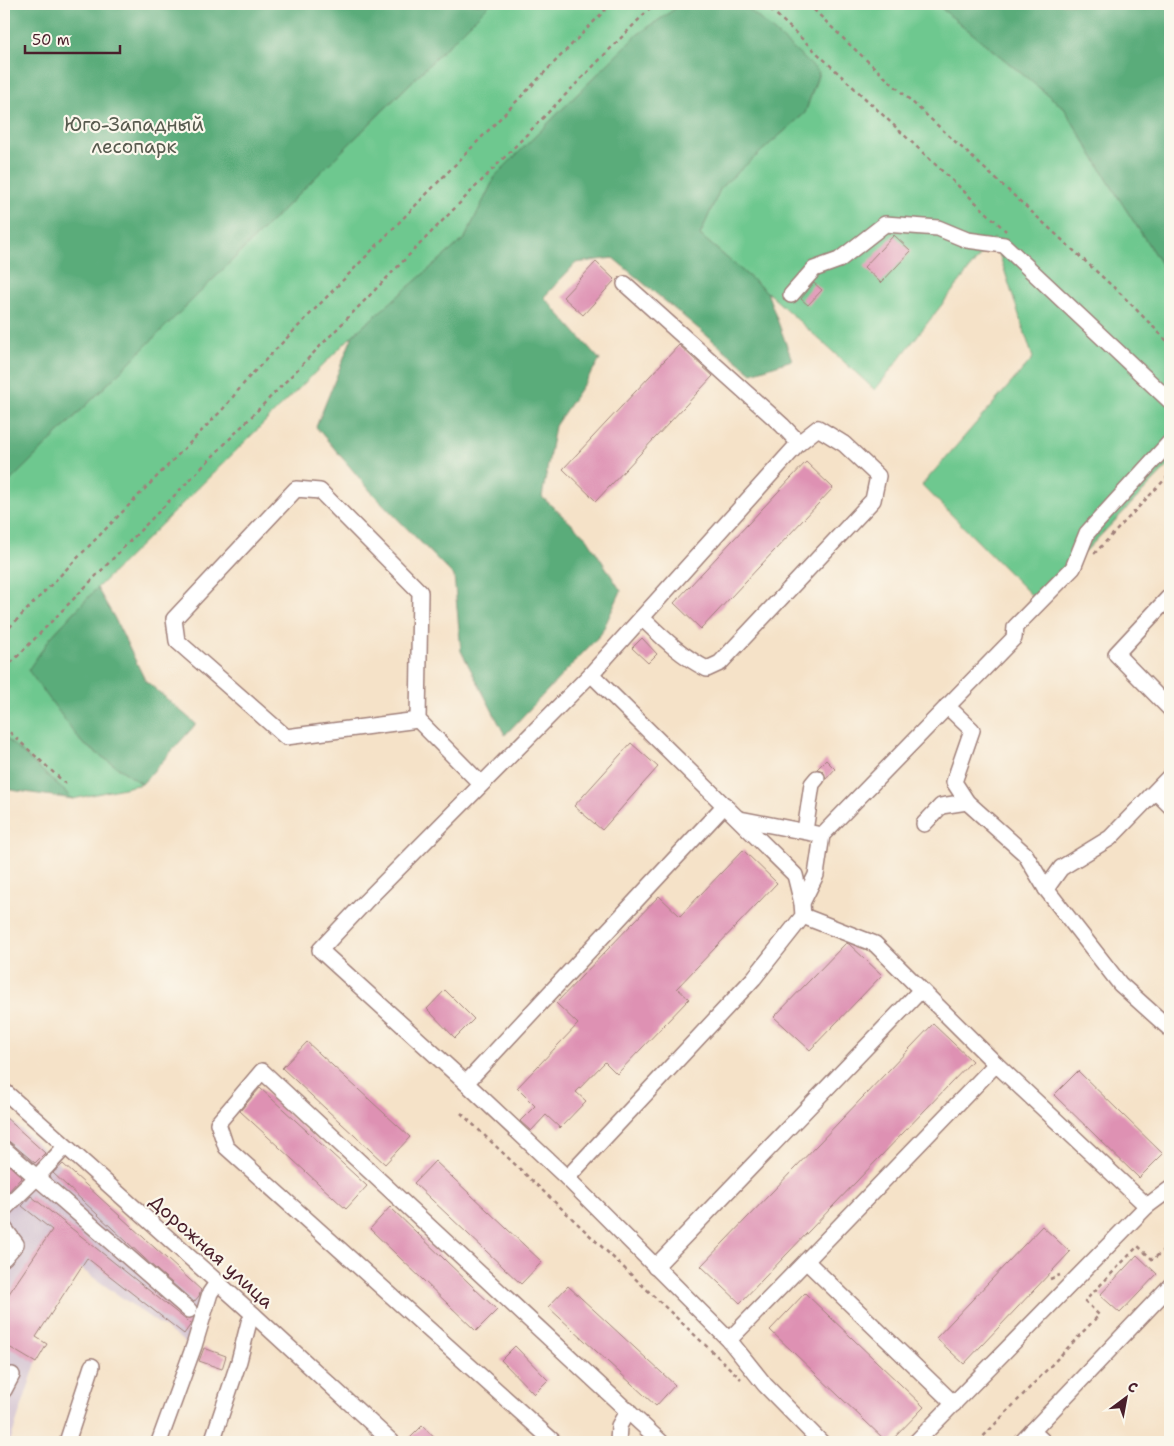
<svg xmlns="http://www.w3.org/2000/svg" width="1174" height="1446" font-family="'Shantell Sans',sans-serif">
	<style>
		.industrial { fill: #cfbdcf }
		.green { fill: #6ec88f; stroke: #5c745d }
		.forest { fill: #5aac7a; stroke: #526652 }
		.building { fill: #de91b3 }
		.lines { fill: none; stroke-linecap: round; stroke-linejoin: round }
		.minor-casing { stroke: #a0807a; stroke-width: 18 }
		.path { stroke: #a0807a; stroke-width: 2.5; stroke-dasharray: 4 4; stroke-linecap: butt }
		.minor { stroke: #fff; stroke-width: 15 }
		.labels { text-anchor: middle; stroke-width: 4.5; stroke-linejoin: round; paint-order: stroke }
		.park-label { font-size: 19px; fill: #575a4e; stroke: #fbf7ec }
		.street-label { font-size: 19px; fill: #4a1f2b; stroke: #fbf7ec }
	</style>
	<rect width="100%" height="100%" fill="#fbf7ec"/>
	<filter id="ink" filterUnits="userSpaceOnUse"><feTurbulence type="fractalNoise" baseFrequency=".02" numOctaves="2"/><feDisplacementMap in="SourceGraphic" scale="10" xChannelSelector="R" yChannelSelector="G"/><feConvolveMatrix kernelMatrix="1 2 1 2 8 2 1 2 1" color-interpolation-filters="sRGB"/></filter>
	<filter id="wash" filterUnits="userSpaceOnUse"><feTurbulence type="fractalNoise" baseFrequency=".0096" numOctaves="4" result="noise"/><feDisplacementMap in="SourceGraphic" scale="20" xChannelSelector="R" yChannelSelector="G"/><feGaussianBlur stdDeviation="1.12" result="paint"/><feColorMatrix in="noise" values="0 0 0 0 0 0 0 0 0 0 0 0 0 0 0 0 0 1.4 0 .05"/><feComposite in="paint" operator="in"/></filter>
	<g filter="url(#wash)">
		<rect width="100%" height="100%" fill="#f5e2c8"/>
		<polygon class="industrial" points="4,1114 204,1293 186,1343 80,1268 36,1336 47,1344 36,1363 10,1442 4,1442"/>
		<g class="green">
			<polygon points="490,4 682,4 637,35 496,175 465,238 353,335 97,588 51,637 29,670 82,743 142,784 73,799 4,736 4,487"/>
			<polygon points="743,4 936,4 1064,108 1118,197 1170,278 1170,464 1037,601 922,485 1033,358 994,238 875,390 767,292 700,235 721,187 805,113 819,73"/>
		</g>
		<g class="forest">
			<polygon points="4,4 490,4 4,487"/>
			<polygon points="682,4 743,4 819,72 805,113 721,187 700,235 767,292 792,360 752,373 613,258 576,263 544,297 600,360 555,426 542,497 587,538 621,591 601,634 505,735 461,651 454,576 373,494 316,427 353,335 465,238 496,175 637,35"/>
			<polygon points="936,4 1170,4 1170,278 1118,197 1064,108"/>
			<polygon points="97,588 114,617 145,680 196,724 142,784 82,743 28,670 51,637"/>
			<polygon points="4,736 73,799 4,789"/>
		</g>
		<g id="blocks">
			<g class="building">
				<polygon points="894,235 911,251 881,283 864,267"/>
				<polygon points="596,262 615,280 583,315 563,297"/>
				<polygon points="814,283 822,290 808,305 801,299"/>
				<polygon points="679,345 713,376 596,501 563,469"/>
				<polygon points="806,462 833,488 701,629 674,603"/>
				<polygon points="642,638 657,654 648,663 632,648"/>
				<polygon points="631,743 658,767 602,830 574,806"/>
				<polygon points="826,760 835,769 826,779 823,771 817,769"/>
				<polygon points="743,850 777,883 677,988 689,999 617,1074 605,1062 576,1092 586,1101 560,1128 546,1115 531,1131 520,1121 535,1106 517,1088 578,1024 556,1003 659,896 680,916"/>
				<polygon points="846,943 849,944 882,975 810,1050 774,1017"/>
				<polygon points="445,990 474,1019 455,1038 427,1009"/>
				<polygon points="933,1024 972,1061 740,1303 701,1266"/>
				<polygon points="307,1042 410,1137 385,1164 282,1068"/>
				<polygon points="1078,1071 1163,1154 1139,1178 1054,1095"/>
				<polygon points="260,1088 367,1186 346,1209 240,1111"/>
				<polygon points="4,1116 45,1153 35,1163 10,1142 4,1140"/>
				<polygon points="4,1161 22,1177 4,1196"/>
				<polygon points="435,1161 542,1262 521,1284 414,1183"/>
				<polygon points="63,1164 201,1290 199,1296 194,1302 158,1271 53,1173"/>
				<polygon points="31,1196 191,1324 184,1334 87,1258 36,1337 47,1344 36,1363 4,1344 4,1301 52,1230 22,1206"/>
				<polygon points="390,1207 497,1310 476,1331 370,1229"/>
				<polygon points="1042,1226 1070,1252 964,1364 936,1338"/>
				<polygon points="1137,1255 1157,1274 1120,1313 1100,1295"/>
				<polygon points="568,1286 675,1385 656,1406 548,1307"/>
				<polygon points="805,1293 924,1407 890,1442 887,1442 770,1330"/>
				<polygon points="515,1346 548,1380 534,1394 501,1360"/>
				<polygon points="204,1348 226,1356 222,1369 199,1361"/>
				<polygon points="422,1426 439,1442 415,1442 410,1438"/>
			</g>
		</g>
	</g>
	<g filter="url(#ink)">
		<use href="#blocks" fill-opacity="0" stroke="#a0807a" stroke-width="1"/>
		<g class="lines">
			<g class="minor-casing">
				<g id="minor">
					<polyline points="625,284 782,425 799,443 591,674 365,902 320,950 466,1083 567,1178 729,1340 765,1385 821,1442"/>
					<polyline points="791,295 814,269 839,260 885,224 938,228 967,240 1004,245 1170,401"/>
					<polyline points="1170,596 1116,654 1170,709"/>
					<path d="M642,618C662,637 681,656 707,669L720,663L873,500L878,476L844,444L818,428L799,443"/>
					<polyline points="591,674 795,875 802,903"/>
					<polyline points="947,706 972,730 954,782 967,802 1025,854 1046,889 1120,984 1170,1029"/>
					<polyline points="418,720 286,737 177,641 174,619 296,489 320,491 420,592 418,720 481,784"/>
					<polyline points="1156,792 1170,806"/>
					<polyline points="740,819 822,835"/>
					<polyline points="924,824 941,806 967,802"/>
					<polyline points="805,831 812,784 817,778"/>
					<polyline points="1046,889 1061,868 1110,838 1170,776"/>
					<polyline points="803,916 875,944 996,1064 1147,1206"/>
					<polyline points="466,1083 725,805"/>
					<polyline points="4,1091 254,1315 392,1442"/>
					<polyline points="4,1149 189,1310"/>
					<polyline points="567,1178 754,978 803,916 802,903 816,875 822,835 1014,638 1015,627 1073,568 1087,533 1170,442"/>
					<polyline points="4,1209 37,1177 65,1147"/>
					<polyline points="4,1228 16,1244 4,1258"/>
					<polyline points="806,1261 954,1404"/>
					<polyline points="655,1267 921,990"/>
					<polyline points="729,1340 806,1261 996,1064"/>
					<polyline points="4,1390 12,1375"/>
					<polyline points="1032,1431 1044,1442"/>
					<polyline points="67,1442 92,1366"/>
					<polyline points="159,1442 194,1346 210,1293 217,1283"/>
					<polyline points="212,1442 239,1361 249,1322 254,1315"/>
					<polyline points="554,1442 226,1147 218,1123 262,1071 661,1442"/>
					<polyline points="618,1442 619,1426 628,1410"/>
					<polyline points="916,1442 1147,1206 1170,1189"/>
					<polyline points="1022,1442 1170,1286"/>
				</g>
			</g>
			<g class="path">
				<polyline points="765,4 1006,231"/>
				<polyline points="808,4 848,43 1122,295 1170,344"/>
				<polyline points="1094,554 1170,474"/>
				<polyline points="4,633 223,409 250,376 611,4"/>
				<polyline points="11,663 654,4"/>
				<polyline points="4,727 67,785"/>
				<polyline points="461,1113 741,1379"/>
				<polyline points="1050,1279 1060,1275"/>
				<polyline points="978,1442 1099,1315 1085,1301 1138,1246 1153,1260 1170,1243"/>
			</g>
			<use href="#minor" class="minor"/>
		</g>
	</g>
	<g class="labels">
		<g class="park-label">
			<text x="134" y="131">Юго-Западный<tspan x="134" dy="22">лесопарк</tspan></text>
		</g>
		<g class="street-label">
			<text transform="translate(212 1251) rotate(42)" y="7">Дорожная улица</text>
		</g>
	</g>
	<rect width="1174" height="1446" fill="none" stroke="#fbf7ec" stroke-width="20"/>
	<g transform="translate(1126 1398) rotate(32)" stroke="#fbf7ec" stroke-width="4" paint-order="stroke">
	<path d="M0-4L9 19L0 12L-9 19Z" fill="#4a1f2b"/>
	<text y="-8" font-size="14" font-weight="bold" text-anchor="middle" fill="#4a1f2b">С</text>
	</g>
	<path d="M25 45v8h95v-8" fill="none" stroke="#4a1f2b" stroke-width="2.5"/>
	<text x="32" y="45" font-size="15" fill="#4a1f2b" stroke="#fbf7ec" stroke-width="4" paint-order="stroke">50 m</text>
</svg>
